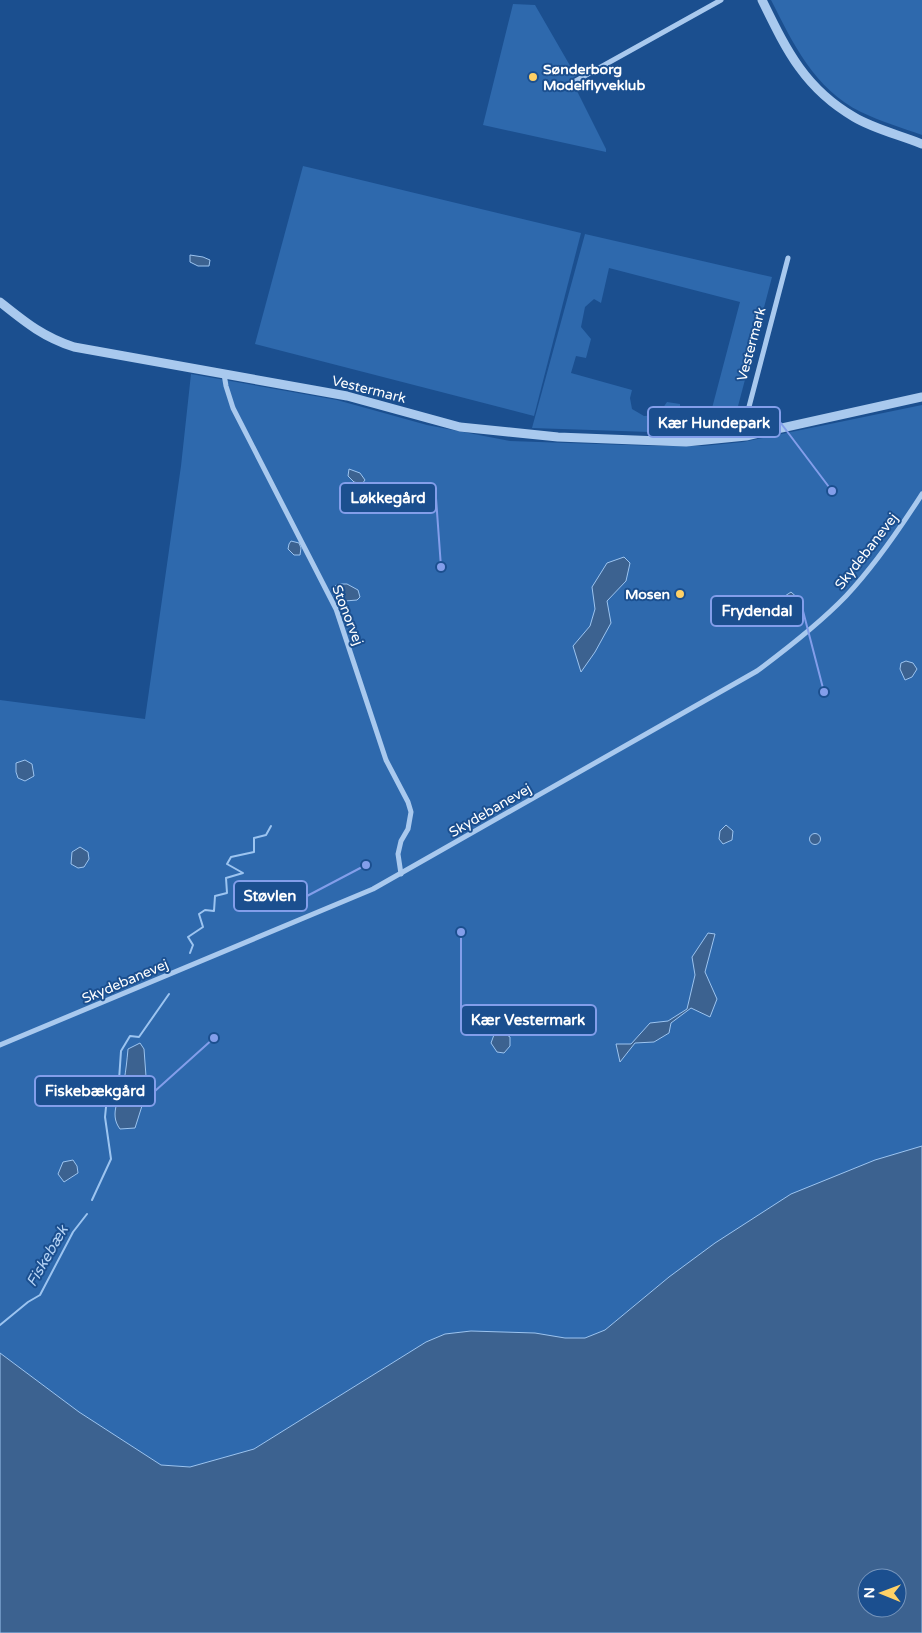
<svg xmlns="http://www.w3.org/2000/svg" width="922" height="1633" font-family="'Varela Round',sans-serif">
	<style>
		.green { fill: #2e69ad }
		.water { fill: #3c6290; stroke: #9cc4f0; fill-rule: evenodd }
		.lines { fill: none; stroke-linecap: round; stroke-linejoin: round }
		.stream { stroke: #9cc4f0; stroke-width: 2 }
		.minor { stroke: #a9c9ee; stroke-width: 5 }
		.tertiary { stroke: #a9c9ee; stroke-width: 9 }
		.poi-dot { fill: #ffd166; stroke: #1b4f8f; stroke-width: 2 }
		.labels { text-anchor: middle; stroke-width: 4; stroke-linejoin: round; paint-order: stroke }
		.poi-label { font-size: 14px; font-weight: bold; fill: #fff; stroke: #1b4f8f; text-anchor: start }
		.street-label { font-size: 14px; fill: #fff; stroke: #1b4f8f }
		.water-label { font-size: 15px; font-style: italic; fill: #b5d3f5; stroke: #1b4f8f }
		.leader { fill: none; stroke: #839eea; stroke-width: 2 }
		.callout-dot { fill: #839eea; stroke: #1b4f8f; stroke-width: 2 }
		.callout { fill: #1b4f8f; stroke: #839eea; stroke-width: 2 }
		.callout-label { font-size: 15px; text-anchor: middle; font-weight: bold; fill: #fff }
	</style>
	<rect width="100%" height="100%" fill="#1b4f8f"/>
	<g class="green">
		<path d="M771,0H922V135C902,128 880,121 861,112C814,89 793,43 771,0Z"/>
		<polygon points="513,4 535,5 576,76 571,79 606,149 606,152 483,125"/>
		<polygon points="303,166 581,233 534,416 255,344"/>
		<polygon points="585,234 772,277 737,410 738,427 694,433 690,408 711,412 740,302 609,268 601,303 594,299 585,307 581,327 591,339 586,358 576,356 571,373 632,390 630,398 632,409 644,416 658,415 667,402 680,404 680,433 532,428"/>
		<polygon points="191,374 337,400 427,425 510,441 655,446 703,446 743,442 922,405 922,1146 669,1277 605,1330 585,1338 565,1338 535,1333 471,1331 445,1334 426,1342 254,1449 190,1467 161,1465 79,1412 0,1353 0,700 145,719 181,466"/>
	</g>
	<g class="water">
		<polygon points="190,255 203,257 210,260 209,266 198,266 190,262"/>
		<polygon points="349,469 360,473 365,480 362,484 354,482 348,476"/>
		<polygon points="291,541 299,543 301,548 300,555 294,555 288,549 289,544"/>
		<polygon points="624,557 630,563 626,581 607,601 611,623 595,652 581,672 573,646 590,626 595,609 592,587 607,563"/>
		<polygon points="339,584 347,584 358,590 360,597 357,600 345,601 339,600 334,590 335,586"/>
		<polygon points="791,592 800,600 797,610 792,614 784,606 785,596"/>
		<polygon points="906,661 913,663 917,669 912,677 905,680 900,669 901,663"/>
		<polygon points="25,760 32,764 34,776 25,781 18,778 16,772 16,763"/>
		<polygon points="726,825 733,831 732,840 723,844 719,839 720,831"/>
		<circle cx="815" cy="839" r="5.5"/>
		<polygon points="80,847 88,852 89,859 84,867 78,868 71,864 72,852"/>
		<polygon points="708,933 715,934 705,972 717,999 710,1017 691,1008 671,1023 669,1033 654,1042 635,1043 620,1062 616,1044 631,1044 650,1023 668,1021 687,1009 695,975 692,957"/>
		<polygon points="495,1032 504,1033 510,1037 510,1046 504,1053 497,1052 491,1043"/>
		<path d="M140,1043L144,1049L147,1090L135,1128L120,1129C108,1113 121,1097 124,1081C126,1070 127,1060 128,1049Z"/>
		<path d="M922,1146V1633H0V1353L79,1412L161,1465L190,1467L254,1449L426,1342L445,1334L471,1331L535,1333L565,1338H585L605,1330L669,1277L715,1243L791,1194L875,1160ZM867,1578H897V1608H867Z"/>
		<polygon points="73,1160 77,1166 78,1173 64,1182 58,1174 63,1162"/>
	</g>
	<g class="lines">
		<g class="stream">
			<polyline points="190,953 193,945 188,937 203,927 199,914 205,910 214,911 215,896 227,893 226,878 243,873 227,864 231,857 254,852 254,838 266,835 271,826"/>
			<polyline points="92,1200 111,1159 105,1117 107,1097 119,1080 121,1051 130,1036 139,1037 169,994"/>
			<polyline points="0,1325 28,1302 40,1295 73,1232 87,1214"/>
		</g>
		<g class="minor">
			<polyline points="572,83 721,0"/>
			<polyline points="224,374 226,386 233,408 336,609 386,760 408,802 411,812 408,829 401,841 398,854 401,874"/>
			<polyline points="746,436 745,422 788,258"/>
			<path d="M0,1045L373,889L757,671C788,648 819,624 846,596C875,565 899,530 922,494"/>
		</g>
		<g class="tertiary">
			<path d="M762,0C786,49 804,88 854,117C874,129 900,135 922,144"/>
			<path d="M0,302C25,322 43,337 74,347L347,396L460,427L558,437L686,442L746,436L922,397"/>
		</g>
	</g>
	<g class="poi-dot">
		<circle cx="533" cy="77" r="5"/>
		<circle cx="680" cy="594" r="5"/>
	</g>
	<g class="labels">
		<g class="poi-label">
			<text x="543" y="74">Sønderborg<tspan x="543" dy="16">Modelflyveklub</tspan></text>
			<text x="670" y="599" text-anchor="end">Mosen</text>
		</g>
		<g class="street-label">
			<text transform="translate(751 344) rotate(-75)" y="5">Vestermark</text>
			<text transform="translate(369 389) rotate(14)" y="5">Vestermark</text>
			<text transform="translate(866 551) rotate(-52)" y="5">Skydebanevej</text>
			<text transform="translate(348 615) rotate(69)" y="5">Stonorvej</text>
			<text transform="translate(490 810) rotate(-30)" y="5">Skydebanevej</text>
			<text transform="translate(125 981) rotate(-23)" y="5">Skydebanevej</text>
		</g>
		<g class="water-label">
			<text transform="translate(47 1256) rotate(-60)" y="5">Fiskebæk</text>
		</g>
	</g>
	<path class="leader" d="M832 491L780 422M441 567L436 498M824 692L803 611M366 865L307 896M461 932L461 1020M214 1038L155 1091"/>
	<g class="callout-dot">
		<circle cx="832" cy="491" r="5"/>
		<circle cx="441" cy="567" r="5"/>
		<circle cx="824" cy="692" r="5"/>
		<circle cx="366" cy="865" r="5"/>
		<circle cx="461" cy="932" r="5"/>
		<circle cx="214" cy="1038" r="5"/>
	</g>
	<g class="callout">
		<rect x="648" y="407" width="132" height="30" rx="5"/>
		<rect x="340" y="483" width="96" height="30" rx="5"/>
		<rect x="711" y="596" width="92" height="30" rx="5"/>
		<rect x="234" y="881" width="73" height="30" rx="5"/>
		<rect x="461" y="1005" width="135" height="30" rx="5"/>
		<rect x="35" y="1076" width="120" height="30" rx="5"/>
	</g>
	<g class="callout-label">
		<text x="714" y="428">Kær Hundepark</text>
		<text x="388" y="503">Løkkegård</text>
		<text x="757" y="616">Frydendal</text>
		<text x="270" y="901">Støvlen</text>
		<text x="528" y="1025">Kær Vestermark</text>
		<text x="95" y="1096">Fiskebækgård</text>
	</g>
	<g transform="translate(882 1593) rotate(271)"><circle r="24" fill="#1b4f8f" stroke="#7695bc"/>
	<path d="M0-4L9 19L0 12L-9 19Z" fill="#ffd166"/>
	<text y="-8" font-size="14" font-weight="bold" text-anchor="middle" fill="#ffffff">N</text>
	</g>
</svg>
